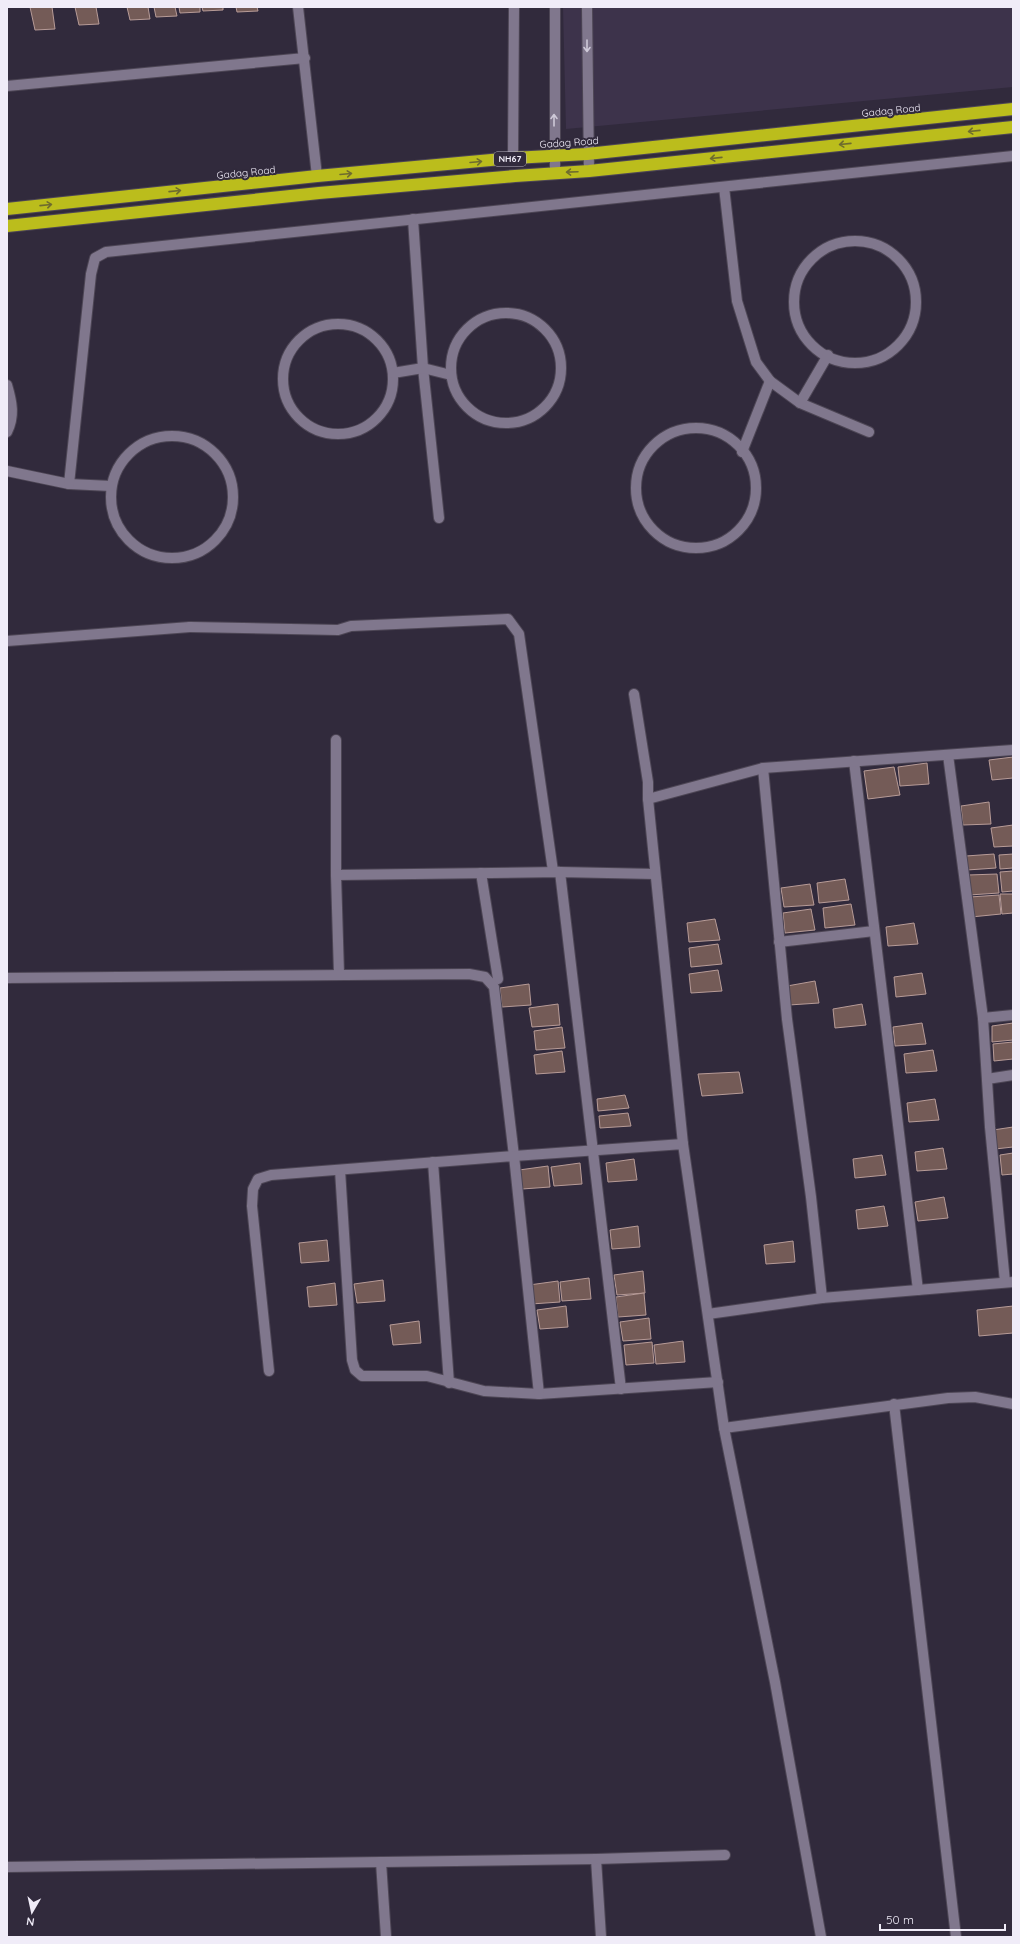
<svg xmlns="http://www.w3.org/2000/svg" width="1020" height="1944" font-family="Quicksand,sans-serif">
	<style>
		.built { fill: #3d334b }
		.building { fill: #745b57; stroke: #b79b97 }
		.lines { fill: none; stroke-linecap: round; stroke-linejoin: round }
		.lane-casing { stroke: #4d4655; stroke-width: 12 }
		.street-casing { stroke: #4d4655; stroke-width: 12 }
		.highway-casing { stroke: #4d4655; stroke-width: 14 }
		.lane { stroke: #80778d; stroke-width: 10 }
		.street { stroke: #80778d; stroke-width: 10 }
		.highway { stroke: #bbbd1c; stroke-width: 12 }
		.oneway { stroke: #cec9d8 }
		.oneway2 { stroke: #6f6c2e }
		.labels { text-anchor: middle; stroke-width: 4; stroke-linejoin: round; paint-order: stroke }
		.shield { fill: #312a3c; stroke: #b7b2c0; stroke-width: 1 }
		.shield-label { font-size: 9px; font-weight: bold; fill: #f0ecf8 }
		.street-label { font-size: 10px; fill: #f0ecf8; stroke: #312a3c }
	</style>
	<rect width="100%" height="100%" fill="#312a3c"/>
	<polygon class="built" points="563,7 1013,7 1013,87 566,129"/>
	<g class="building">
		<polygon points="30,7 52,7 55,29 35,30"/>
		<polygon points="75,7 96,7 99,24 79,25"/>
		<polygon points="127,7 148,7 150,19 130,20"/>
		<polygon points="154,7 175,7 177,16 156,17"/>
		<polygon points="179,7 200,7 200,12 180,13"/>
		<polygon points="202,7 223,7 223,10 203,11"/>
		<polygon points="236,7 257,7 258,11 237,12"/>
		<polygon points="1013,757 1013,778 992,780 989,760"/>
		<polygon points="927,763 929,784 900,786 898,767"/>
		<polygon points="894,767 900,795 868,799 864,771"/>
		<polygon points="989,802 991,824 963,825 961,806"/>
		<polygon points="1013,825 1013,846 994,847 991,828"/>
		<polygon points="994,854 996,868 967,870 966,856"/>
		<polygon points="1013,854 1013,868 1000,869 999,855"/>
		<polygon points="1013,871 1013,891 1002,892 1000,872"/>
		<polygon points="997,874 999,893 969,895 968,875"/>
		<polygon points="845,879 849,900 819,903 817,883"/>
		<polygon points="810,884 814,905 784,907 781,888"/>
		<polygon points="1000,894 1013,894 1013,913 1002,914"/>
		<polygon points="999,895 1001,914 971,917 970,897"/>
		<polygon points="851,904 855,925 825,928 823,908"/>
		<polygon points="811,909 815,930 785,933 783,913"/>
		<polygon points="715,919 720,940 689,942 687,923"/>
		<polygon points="914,923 918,944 888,946 886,927"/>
		<polygon points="718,944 722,964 691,967 689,948"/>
		<polygon points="718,970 722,991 691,993 689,974"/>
		<polygon points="922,973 926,994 896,997 894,977"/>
		<polygon points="815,981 819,1003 789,1005 787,986"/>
		<polygon points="529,984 531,1005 502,1007 500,988"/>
		<polygon points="558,1004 560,1025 532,1027 529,1008"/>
		<polygon points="862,1004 866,1025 835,1028 833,1009"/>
		<polygon points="922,1023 926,1044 895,1046 893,1027"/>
		<polygon points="1013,1023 1013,1040 992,1042 992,1026"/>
		<polygon points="562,1027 565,1048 536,1050 534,1031"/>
		<polygon points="1013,1042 1013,1059 994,1061 993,1044"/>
		<polygon points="933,1050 937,1071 906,1073 904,1054"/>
		<polygon points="562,1051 565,1072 536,1074 534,1055"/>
		<polygon points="739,1072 743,1093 702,1096 698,1074"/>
		<polygon points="625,1095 629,1108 598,1111 597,1099"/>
		<polygon points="935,1099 939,1120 909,1122 907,1103"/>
		<polygon points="628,1113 631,1126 600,1128 599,1116"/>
		<polygon points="1013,1127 1013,1147 995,1149 993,1130"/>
		<polygon points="943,1148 947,1169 917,1171 915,1152"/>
		<polygon points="1013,1153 1013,1174 1002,1175 1000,1155"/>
		<polygon points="882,1155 886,1175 855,1178 853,1159"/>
		<polygon points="634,1159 637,1180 608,1182 606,1163"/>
		<polygon points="580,1163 582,1184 554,1186 551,1167"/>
		<polygon points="548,1166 550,1187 522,1189 519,1170"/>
		<polygon points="944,1197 948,1218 918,1221 915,1202"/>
		<polygon points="884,1206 888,1226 858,1229 856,1210"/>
		<polygon points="638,1226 640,1247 612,1249 610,1230"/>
		<polygon points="327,1240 329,1261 301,1263 299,1243"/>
		<polygon points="793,1241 795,1262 766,1264 764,1245"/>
		<polygon points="643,1271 645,1293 617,1295 614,1275"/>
		<polygon points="589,1278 591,1299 562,1301 560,1282"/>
		<polygon points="383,1280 385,1301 357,1303 354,1284"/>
		<polygon points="558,1281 560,1302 531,1304 529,1285"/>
		<polygon points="335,1283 337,1305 309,1307 307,1287"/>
		<polygon points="644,1293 646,1315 618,1317 616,1297"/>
		<polygon points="566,1306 568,1327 540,1329 537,1310"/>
		<polygon points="1013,1306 1013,1333 979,1336 977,1310"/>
		<polygon points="649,1318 651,1339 623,1341 620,1322"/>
		<polygon points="419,1321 421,1343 393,1345 390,1325"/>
		<polygon points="683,1341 685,1362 656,1364 654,1345"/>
		<polygon points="652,1342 654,1363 626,1365 624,1345"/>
	</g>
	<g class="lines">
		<g class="lane-casing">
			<g id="lane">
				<polyline points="587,7 589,171"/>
				<polyline points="555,173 555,7"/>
				<polyline points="724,187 737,301 756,362 770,381 800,403 869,432"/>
				<polyline points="413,219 423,368 439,518"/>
				<circle cx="855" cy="302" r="61"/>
				<circle cx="506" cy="368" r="55"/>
				<circle cx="338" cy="379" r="55"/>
				<polyline points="393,373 423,368 451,375"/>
				<path d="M7,385C12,402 15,416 7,432"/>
				<polyline points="800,403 828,355"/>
				<circle cx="696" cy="488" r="60"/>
				<circle cx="172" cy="497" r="61"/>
				<polyline points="742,452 770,381"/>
				<polyline points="7,471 69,484 111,486"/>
				<polyline points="69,484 91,274 95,258 106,252 1013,156"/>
				<polyline points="7,641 190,627"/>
			</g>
		</g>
		<g class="street-casing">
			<g id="street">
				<polyline points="298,7 317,176"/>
				<polyline points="7,86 305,58"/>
				<polyline points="513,158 514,7"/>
				<polyline points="190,627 338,630 351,626 508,619 519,634 553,871 560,872 621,1389"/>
				<polyline points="634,694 648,782 648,799"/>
				<polyline points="336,740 336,875 339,974"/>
				<polyline points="948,755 983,1018 990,1127 1005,1282"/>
				<polyline points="854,761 918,1290"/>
				<polyline points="763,768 787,1019 811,1197 822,1298"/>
				<polyline points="481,873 498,979"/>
				<polyline points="336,875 560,872 655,874"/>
				<polyline points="779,942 874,931"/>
				<polyline points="7,978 469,974 485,977 494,987 514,1156 683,1144 724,1428 775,1682 821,1937"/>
				<polyline points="983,1018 1013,1015"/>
				<polyline points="987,1079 1013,1075"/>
				<polyline points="683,1144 648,799 763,768 1013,750"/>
				<polyline points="433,1162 449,1383"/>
				<polyline points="340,1170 352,1360 355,1370 362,1376 427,1376 484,1391 539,1394 718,1382"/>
				<polyline points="708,1314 822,1298 1013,1282"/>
				<polyline points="269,1371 252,1206 253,1189 258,1179 271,1175 514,1156 539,1394"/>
				<polyline points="894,1404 956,1937"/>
				<polyline points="724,1428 948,1398 975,1397 1013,1404"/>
				<polyline points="596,1859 601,1937"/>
				<polyline points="381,1862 386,1937"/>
				<polyline points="7,1867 596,1859 725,1855"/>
			</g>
		</g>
		<g class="highway-casing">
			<g id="highway">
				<polyline points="7,209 317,176 513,158 587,154 1013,109"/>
				<polyline points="7,226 319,193 515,176 589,171 1013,127"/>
			</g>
		</g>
		<use href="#lane" class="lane"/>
		<use href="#street" class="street"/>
		<use href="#highway" class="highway"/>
	</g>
	<defs><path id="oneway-shaft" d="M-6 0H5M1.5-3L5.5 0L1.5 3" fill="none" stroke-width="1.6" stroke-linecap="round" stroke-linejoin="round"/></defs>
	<g class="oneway">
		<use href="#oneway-shaft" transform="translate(587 46) rotate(90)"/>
		<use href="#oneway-shaft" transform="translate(554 120) rotate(-90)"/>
	</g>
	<g class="oneway2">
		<use href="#oneway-shaft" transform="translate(974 131) rotate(174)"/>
		<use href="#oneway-shaft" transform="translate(845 144) rotate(174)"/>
		<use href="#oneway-shaft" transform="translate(716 158) rotate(174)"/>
		<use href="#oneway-shaft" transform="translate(476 162) rotate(-5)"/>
		<use href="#oneway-shaft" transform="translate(572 172) rotate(178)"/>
		<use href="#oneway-shaft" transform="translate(346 174) rotate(-5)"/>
		<use href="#oneway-shaft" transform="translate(175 191) rotate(-6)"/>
		<use href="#oneway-shaft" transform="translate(46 205) rotate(-6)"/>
	</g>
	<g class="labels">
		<rect class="shield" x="494" y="152" width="32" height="14" rx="3"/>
		<g class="shield-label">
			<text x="510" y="162">NH67</text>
		</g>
		<g class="street-label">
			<text transform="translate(891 110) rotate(-6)" y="4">Gadag Road</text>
			<text transform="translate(569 142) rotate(-4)" y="4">Gadag Road</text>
			<text transform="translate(246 172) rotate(-6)" y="4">Gadag Road</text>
		</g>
	</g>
	<rect width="1020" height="1944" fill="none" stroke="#f0ecf8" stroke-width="16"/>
	<g transform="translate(32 1912) rotate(189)" stroke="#312a3c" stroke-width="3" paint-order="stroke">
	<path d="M0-3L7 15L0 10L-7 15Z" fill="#f0ecf8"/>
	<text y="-6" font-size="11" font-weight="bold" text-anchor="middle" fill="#f0ecf8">N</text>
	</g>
	<path d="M880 1924v6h125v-6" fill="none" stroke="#f0ecf8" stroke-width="2"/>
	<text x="886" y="1924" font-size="12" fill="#f0ecf8" stroke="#312a3c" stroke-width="3" paint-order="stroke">50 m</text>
</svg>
